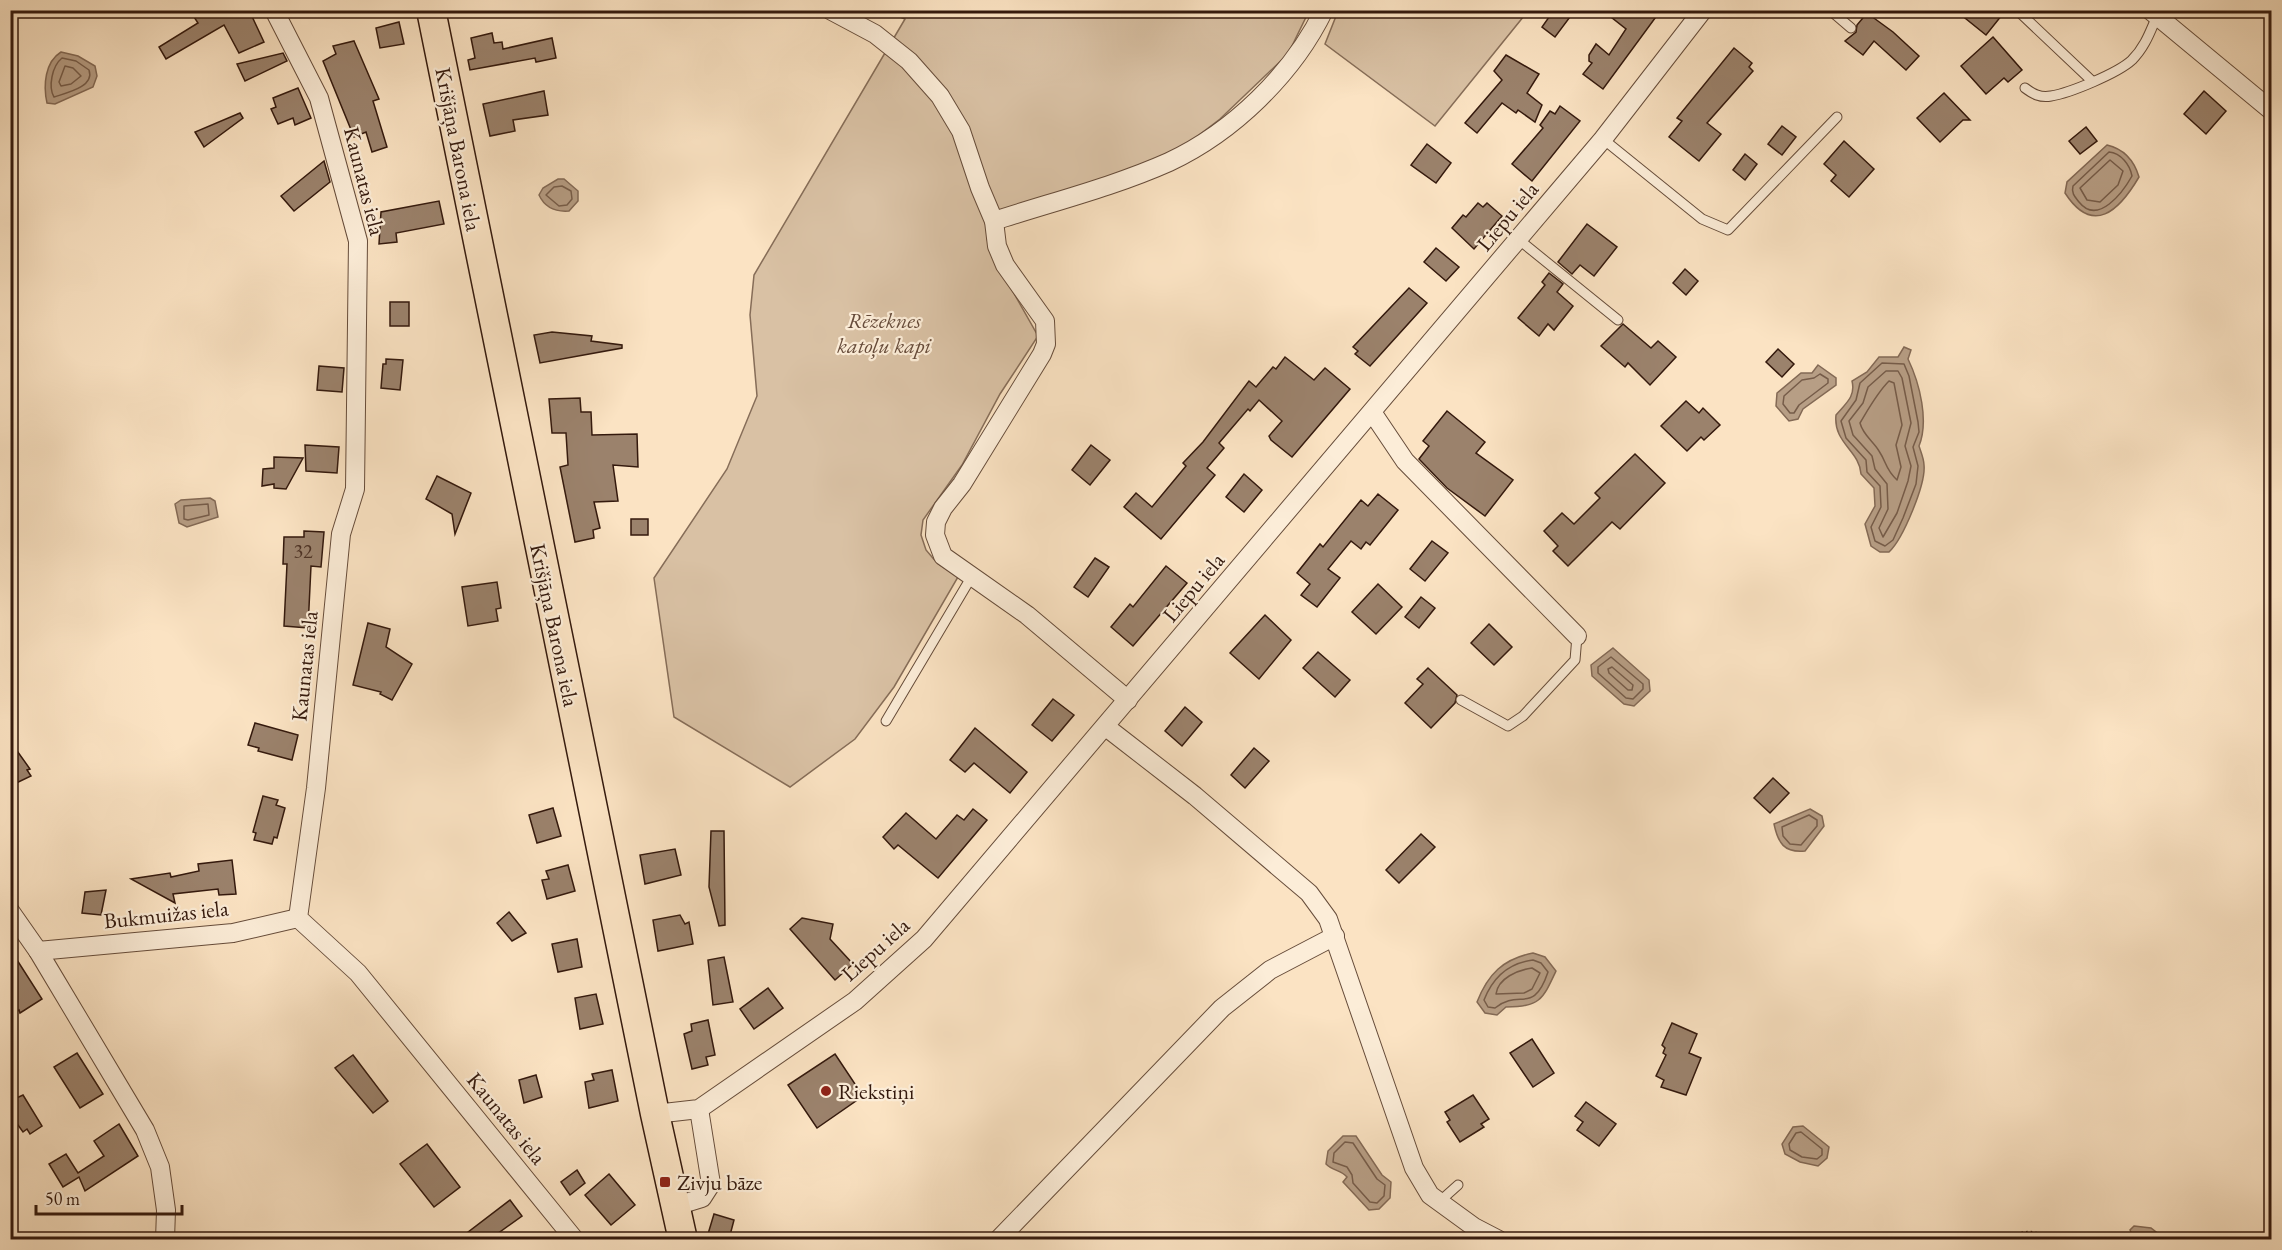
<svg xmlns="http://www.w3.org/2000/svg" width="2282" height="1250" font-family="'EB Garamond',serif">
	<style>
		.green { fill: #d9c1a4; stroke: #866d58; stroke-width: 1.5 }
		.water { fill: #b79e85; stroke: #836955; stroke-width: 1.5 }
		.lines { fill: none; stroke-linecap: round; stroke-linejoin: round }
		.shore { stroke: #765c49; stroke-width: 1.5 }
		.building { fill: #9b826c; stroke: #34190d; stroke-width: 1.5 }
		.service-casing { stroke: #664c3a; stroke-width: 11 }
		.minor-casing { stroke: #664c3a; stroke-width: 20 }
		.primary-casing { stroke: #34190d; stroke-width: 31 }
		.path { stroke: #34190d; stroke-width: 4; stroke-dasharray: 1.5 3; stroke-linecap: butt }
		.service { stroke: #fcedd8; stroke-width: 9 }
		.minor { stroke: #fcedd8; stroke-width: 18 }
		.primary { stroke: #fbe3c3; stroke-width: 28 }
		.poi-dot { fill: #8f2418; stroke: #fcedd8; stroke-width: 2 }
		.labels { text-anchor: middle; stroke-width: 4.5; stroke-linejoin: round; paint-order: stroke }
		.number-label { font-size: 20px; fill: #4e3325 }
		.street-label { font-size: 22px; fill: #34190d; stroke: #fcedd8 }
		.park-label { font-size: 22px; font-style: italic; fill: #664b3a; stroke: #fcedd8 }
		.poi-label { font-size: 22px; fill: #34190d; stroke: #fcedd8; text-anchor: start }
	</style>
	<rect width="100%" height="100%" fill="#fbe3c3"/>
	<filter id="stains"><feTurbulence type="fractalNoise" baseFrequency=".00333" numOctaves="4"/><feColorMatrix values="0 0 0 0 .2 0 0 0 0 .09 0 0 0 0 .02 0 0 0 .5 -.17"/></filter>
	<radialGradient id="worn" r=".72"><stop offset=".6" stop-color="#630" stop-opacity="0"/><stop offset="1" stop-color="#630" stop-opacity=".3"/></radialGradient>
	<g class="green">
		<polygon points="885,11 1309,11 1288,54 1220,119 1174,154 1026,206 987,239 998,265 1038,336 1000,394 962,465 923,520 921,535 926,550 937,563 958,577 894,687 855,739 790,787 674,717 654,578 727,469 757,396 750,315 754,275 905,19"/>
		<polygon points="1338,11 1338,10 1528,11 1435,126 1325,44"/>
	</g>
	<g class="water">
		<path d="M61,52L78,56L95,66L97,76L93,87L55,104L47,103C43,85 45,62 61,52Z"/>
		<path d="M2107,145C2124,149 2134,160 2139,177C2119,211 2093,236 2065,193L2067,182Z"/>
		<path d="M558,179H564L578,191V201L569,211C556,212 545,208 539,195L543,188Z"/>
		<path d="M1904,347L1911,350L1908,359C1920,384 1929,421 1919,446C1921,452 1924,459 1924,465C1926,484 1903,539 1889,552H1880L1871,546L1865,524L1875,506L1874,488L1861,474C1860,451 1833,443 1836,415C1845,404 1856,397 1852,381L1867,372L1879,357H1898Z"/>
		<polygon points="1818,365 1836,378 1836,385 1803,409 1798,419 1789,421 1776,406 1777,393 1801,373 1812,373"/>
		<polygon points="210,498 215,501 218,517 187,527 179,523 175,504 181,500"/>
		<polygon points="1613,648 1649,680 1650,691 1634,706 1624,704 1592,676 1591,665"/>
		<path d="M1810,809L1822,816L1824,826L1805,851C1784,853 1778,843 1774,824Z"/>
		<path d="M1533,953L1545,957L1556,971C1542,1001 1540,1006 1506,1007L1497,1015L1485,1013L1477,1002C1488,974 1503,959 1533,953Z"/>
		<polygon points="1803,1126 1829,1147 1827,1158 1818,1166 1800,1162 1785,1154 1782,1144 1793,1127"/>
		<path d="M1343,1136H1356L1382,1175L1391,1182L1390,1198L1379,1209L1369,1210L1343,1182L1347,1177C1341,1170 1333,1171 1326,1164L1328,1151Z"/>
		<polygon points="2134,1226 2151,1228 2165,1239 2134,1239 2130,1230"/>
	</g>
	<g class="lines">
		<g class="shore">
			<path d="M62,58L76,61L89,70C95,87 66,93 54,97C48,87 52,66 62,58Z"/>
			<polygon points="65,66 73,68 81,76 71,84 61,86 59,82"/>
			<path d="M2109,152C2121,153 2130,165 2132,176C2123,192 2098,226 2079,202C2075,197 2071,193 2073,186Z"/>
			<polygon points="2110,160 2123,171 2118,185 2100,202 2087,200 2080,188"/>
			<polygon points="562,186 571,191 572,199 567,205 559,206 546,195 554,187"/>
			<polygon points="1882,363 1904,364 1909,376 1918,422 1919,432 1913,447 1918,466 1916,484 1903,518 1893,540 1885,546 1875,541 1871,527 1881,507 1880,486 1867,472 1866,460 1846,438 1841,421 1856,400 1860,383"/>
			<polygon points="1886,371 1898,371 1902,378 1911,423 1905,446 1911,466 1908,481 1897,513 1883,537 1879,528 1888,509 1887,484 1875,469 1872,456 1853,435 1849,421 1863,403 1868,387"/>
			<polygon points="1820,374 1828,379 1828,383 1799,405 1794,413 1790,413 1783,404 1784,396 1802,380 1814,378"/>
			<path d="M1889,381L1894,383L1902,425L1896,445L1901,467L1897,480C1885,469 1887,463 1879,451C1873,441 1863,435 1860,423C1869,408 1877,393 1889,381Z"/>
			<polygon points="208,504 209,515 188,520 184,519 184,506"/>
			<polygon points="1611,657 1643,684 1643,689 1633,699 1626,698 1598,673 1598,667"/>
			<polygon points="1612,667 1633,685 1632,690 1628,690 1609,673 1608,669"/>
			<polygon points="1809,815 1817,820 1817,826 1801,845 1790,844 1783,836 1782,827"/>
			<path d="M1533,960L1541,963L1548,972C1533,1016 1520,988 1495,1008L1488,1007L1484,1000C1493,977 1508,963 1533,960Z"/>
			<path d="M1532,968L1540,973L1532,989L1524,993L1496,994C1498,978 1518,970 1532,968Z"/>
			<polygon points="1801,1132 1822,1149 1822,1155 1817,1159 1802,1157 1790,1150 1789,1144 1796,1133"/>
			<polygon points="1345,1142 1353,1143 1377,1179 1385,1185 1384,1196 1377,1203 1370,1202 1353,1183 1352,1175 1347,1167 1333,1162 1334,1153"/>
		</g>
	</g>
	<g class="building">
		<polygon points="204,10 249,10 264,42 239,53 224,25 166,59 159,47 198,23 194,17"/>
		<polygon points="1554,10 1561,10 1570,17 1555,37 1542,27"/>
		<polygon points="1602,10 1661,10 1603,89 1583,74 1592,63 1589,61 1589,55 1596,44 1609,55 1626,29"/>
		<polygon points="1955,10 2006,10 1986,35"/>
		<polygon points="1867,13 1893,32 1919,56 1906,70 1874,41 1863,55 1845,41 1856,32 1857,25"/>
		<polygon points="399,22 404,44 380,48 376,28"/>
		<polygon points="492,33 494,43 502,42 503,49 552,38 556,58 536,62 535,58 470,70 468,60 475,58 471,38"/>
		<polygon points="1993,37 2022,70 2008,82 2004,78 1986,94 1961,66"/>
		<polygon points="354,41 379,99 373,101 387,147 372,152 366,132 354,137 323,61 336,54 333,46"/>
		<polygon points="1734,48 1752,63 1749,67 1753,71 1707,123 1721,134 1699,161 1669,137 1682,121 1677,118"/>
		<polygon points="283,53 287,61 245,81 237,64"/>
		<polygon points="1506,55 1539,74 1527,93 1542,105 1535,122 1518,110 1516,113 1502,103 1477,133 1465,123 1502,80 1494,71"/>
		<polygon points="298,88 311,118 295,125 293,118 278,124 271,109 276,107 273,98"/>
		<polygon points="544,91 548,115 513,120 515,131 490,136 483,104"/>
		<polygon points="2204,91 2226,111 2206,134 2184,114"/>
		<polygon points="1944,93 1970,120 1963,120 1940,142 1917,118"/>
		<polygon points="1560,106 1580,121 1532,181 1512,164 1543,128 1540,125 1550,111 1555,114"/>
		<polygon points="240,113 243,118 204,147 195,132"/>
		<polygon points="1782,126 1796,137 1782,155 1768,144"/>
		<polygon points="2086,127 2097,141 2080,154 2069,141"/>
		<polygon points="1844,141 1874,169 1849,197 1831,181 1836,175 1824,164"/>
		<polygon points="1427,144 1451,163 1436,183 1411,165"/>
		<polygon points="1745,154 1757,164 1745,180 1733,170"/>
		<polygon points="324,161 330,182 294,211 281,196"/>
		<polygon points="439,201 444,224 396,233 397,242 379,244 381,212"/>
		<polygon points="1478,203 1483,207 1487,203 1502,216 1474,249 1452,228 1463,215 1466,217"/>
		<polygon points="1587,224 1617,247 1594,276 1580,265 1572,274 1558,262"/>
		<polygon points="1436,248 1459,267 1446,281 1424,262"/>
		<polygon points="1685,269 1698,281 1686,295 1673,283"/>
		<polygon points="1549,273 1563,284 1557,292 1573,306 1554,330 1548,324 1539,336 1518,318 1545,285 1542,282"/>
		<polygon points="1409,288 1427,303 1370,366 1355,354 1358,351 1353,347"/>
		<rect x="390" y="302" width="19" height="24"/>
		<polygon points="1623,324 1651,348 1658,341 1676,357 1650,385 1628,363 1625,367 1601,346"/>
		<polygon points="552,332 592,336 591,341 622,345 622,348 540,363 534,335"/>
		<polygon points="1778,349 1794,364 1782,377 1766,362"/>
		<polygon points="1285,357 1314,380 1325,368 1350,389 1292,457 1271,440 1269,436 1282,421 1259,400 1250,411 1248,409 1219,443 1224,448 1207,468 1215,475 1161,539 1124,507 1136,493 1152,507 1186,466 1183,463 1203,442 1249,381 1256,387 1273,367 1276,369"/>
		<polygon points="386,359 403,360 400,390 381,388 383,364 386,364"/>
		<polygon points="319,366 344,368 342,392 317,390"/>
		<polygon points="580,398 581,412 591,412 592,435 637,434 638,467 613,465 618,501 594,502 600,528 593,530 594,538 575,542 560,467 568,465 566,433 552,433 549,399"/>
		<polygon points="1686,401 1699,413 1703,408 1720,425 1704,440 1701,437 1687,451 1661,426"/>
		<polygon points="1447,411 1485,442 1476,453 1513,480 1485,516 1447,488 1419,459 1429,446 1423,441"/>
		<polygon points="305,445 339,447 337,473 306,471"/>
		<polygon points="1091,445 1110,460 1090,485 1072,470"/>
		<polygon points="1635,454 1665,483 1620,529 1612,522 1568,566 1553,551 1558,546 1544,531 1562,513 1574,524 1600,498 1595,493"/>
		<polygon points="274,457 303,458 286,489 274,488 274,484 262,486 263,469 274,468"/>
		<polygon points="1244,474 1262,490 1244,512 1226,497"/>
		<polygon points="437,476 471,493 455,534 452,514 426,499"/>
		<polygon points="1378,494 1398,510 1370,545 1366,542 1361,549 1351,541 1328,569 1340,578 1317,607 1301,595 1310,584 1297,573 1320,544 1323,547 1361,500 1368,506"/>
		<rect x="631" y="519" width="17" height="16"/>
		<polygon points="304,531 324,532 321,567 311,566 308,628 284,626 287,564 283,564 284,537 304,537"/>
		<polygon points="1432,541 1448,553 1425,581 1410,569"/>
		<polygon points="1095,558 1109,567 1088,597 1074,587"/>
		<polygon points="1166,566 1187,583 1133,646 1111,627 1130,604 1133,607"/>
		<polygon points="497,582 501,608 496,609 498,621 468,626 462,587"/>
		<polygon points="1378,584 1402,607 1376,634 1352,612"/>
		<polygon points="1421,597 1435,608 1419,628 1405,617"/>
		<polygon points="1265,615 1291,640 1259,679 1230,653"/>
		<polygon points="368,623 390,629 386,647 412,664 392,700 380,694 381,692 353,685"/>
		<polygon points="1489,624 1512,647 1494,665 1471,643"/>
		<polygon points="1318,652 1350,680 1335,697 1303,668"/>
		<polygon points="1428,668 1457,695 1455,703 1431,728 1405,703 1423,684 1417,679"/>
		<polygon points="1053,699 1074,715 1052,741 1032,725"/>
		<polygon points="1185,707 1202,722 1182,746 1165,731"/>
		<polygon points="255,723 298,735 292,760 258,751 259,748 248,745"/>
		<polygon points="975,728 1027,772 1010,793 974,763 965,772 950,760"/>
		<polygon points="10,741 30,769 27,770 31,776 10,786"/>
		<polygon points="1254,748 1269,761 1245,788 1231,775"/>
		<polygon points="1773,778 1789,793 1770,813 1754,798"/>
		<polygon points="263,796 278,800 276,805 285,808 277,838 274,837 272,844 254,840 256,833 253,832"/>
		<polygon points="553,808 561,836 537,843 529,815"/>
		<polygon points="973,809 987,820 938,878 898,845 894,849 883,837 906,813 936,839 957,815 964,820"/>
		<polygon points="711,831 724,831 725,925 719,926 709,887"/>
		<polygon points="1421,834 1435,847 1399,883 1386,870"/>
		<polygon points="675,849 681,875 645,884 640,855"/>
		<polygon points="232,860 236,894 219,895 218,889 173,894 175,903 131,879 170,873 171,877 199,871 198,864"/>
		<polygon points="568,865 575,891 547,899 542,880 549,879 546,871"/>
		<polygon points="106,890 101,915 82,913 85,892"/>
		<polygon points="509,912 526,933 512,941 497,923"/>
		<polygon points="680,915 685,924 689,922 693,944 658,951 653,920"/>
		<polygon points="802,918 833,924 830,939 853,964 835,980 790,929"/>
		<polygon points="577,939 582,967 558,972 552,944"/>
		<polygon points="10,949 42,999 20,1013 19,1010 10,1016"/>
		<polygon points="724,957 733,1002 713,1005 708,960"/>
		<polygon points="768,988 783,1008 754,1029 740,1009"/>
		<polygon points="596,994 603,1024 580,1029 575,998"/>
		<polygon points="708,1020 715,1055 706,1057 708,1065 692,1069 684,1034 692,1031 691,1024"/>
		<polygon points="1672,1023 1697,1034 1689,1053 1701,1058 1686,1095 1661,1087 1664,1080 1656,1076 1666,1055 1663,1053 1665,1048 1662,1045"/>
		<polygon points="1532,1039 1554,1073 1533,1087 1510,1053"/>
		<polygon points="77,1053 103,1094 80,1108 54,1067"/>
		<polygon points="835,1054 863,1096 817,1128 788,1085"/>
		<polygon points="353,1055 388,1101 373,1113 335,1068"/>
		<polygon points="612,1070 618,1101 589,1108 585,1082 594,1080 592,1074"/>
		<polygon points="536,1075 542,1097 524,1103 519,1080"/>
		<polygon points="23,1095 42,1126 30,1134 27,1129 23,1132 10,1114 10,1101"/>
		<polygon points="1473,1095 1489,1119 1481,1124 1484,1127 1460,1142 1447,1122 1450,1120 1445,1112"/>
		<polygon points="1586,1102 1616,1124 1599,1146 1577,1130 1583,1122 1575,1116"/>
		<polygon points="119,1124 138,1156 85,1191 79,1177 63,1187 49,1164 66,1154 78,1173 104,1156 94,1141"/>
		<polygon points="427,1144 460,1187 434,1207 400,1164"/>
		<polygon points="577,1170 585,1183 570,1195 561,1182"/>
		<polygon points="609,1174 635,1205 611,1225 585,1195"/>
		<polygon points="510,1200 522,1216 490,1239 459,1239"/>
		<polygon points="714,1214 734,1220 729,1239 708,1234"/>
	</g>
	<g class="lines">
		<g class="service-casing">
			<g id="service">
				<polyline points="1830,10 1851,28"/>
				<polyline points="2017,10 2092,81"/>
				<path d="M2025,88C2033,94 2040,98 2051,96C2070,93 2118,73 2132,60C2145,47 2150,32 2157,16"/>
				<polyline points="1603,139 1702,219 1728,230 1837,117"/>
				<polyline points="1518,239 1618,320"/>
				<polyline points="1461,700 1508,726 1523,716 1575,660 1577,636"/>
				<polyline points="886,721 972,576"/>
				<polyline points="1439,1202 1458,1185"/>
			</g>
		</g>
		<g class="minor-casing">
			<g id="minor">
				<polyline points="274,10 319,98 358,241 355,489 341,534 316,788 298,918 358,973 575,1240"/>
				<polyline points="830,10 875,34 909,61 940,96 961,131 980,188 994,221 997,246 1005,265 1045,321 1046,344 1042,354 962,484 943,508 936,522 935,535 943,556 1027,615 1128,700"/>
				<polyline points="2150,10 2272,111"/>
				<path d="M994,221C1052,202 1113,187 1169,162C1233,132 1293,74 1324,10"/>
				<polyline points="1372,412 1405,461 1577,636"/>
				<polyline points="1106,727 1195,796 1309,893 1328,919 1414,1168 1430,1195 1474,1227 1499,1240"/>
				<polyline points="10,911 38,951 145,1130 160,1167 166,1210 165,1240"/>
				<polyline points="38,951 233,933 298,918"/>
				<polyline points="655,1114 699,1109 855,1001 924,939 1603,139 1703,10"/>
				<polyline points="676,1206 702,1198 711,1184 699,1109"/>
				<polyline points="998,1240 1222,1008 1270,970 1335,936"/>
			</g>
		</g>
		<g class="primary-casing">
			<polyline id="primary" points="431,10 655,1114 683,1240"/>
		</g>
		<path class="path" d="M2005,1240C2016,1233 2037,1228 2046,1240"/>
		<use href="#service" class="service"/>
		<use href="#minor" class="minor"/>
		<use href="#primary" class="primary"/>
	</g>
	<g class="poi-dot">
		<circle cx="826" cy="1091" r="6"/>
		<rect x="659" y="1176" width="12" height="12" rx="3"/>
	</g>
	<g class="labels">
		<g class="number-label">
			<text x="303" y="558">32</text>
		</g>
		<g class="street-label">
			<text transform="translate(459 149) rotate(79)" y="8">Krišjāņa Barona iela</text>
			<text transform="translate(365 181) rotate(76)" y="8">Kaunatas iela</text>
			<text transform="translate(1507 216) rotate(-50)" y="8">Liepu iela</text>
			<text transform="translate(1193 587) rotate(-50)" y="8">Liepu iela</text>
			<text transform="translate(555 625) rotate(78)" y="8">Krišjāņa Barona iela</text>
			<text transform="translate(304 666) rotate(-84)" y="8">Kaunatas iela</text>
			<text transform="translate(166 914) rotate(-6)" y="8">Bukmuižas iela</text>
			<text transform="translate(875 949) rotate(-42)" y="8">Liepu iela</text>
			<text transform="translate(507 1118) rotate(51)" y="8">Kaunatas iela</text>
		</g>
		<g class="park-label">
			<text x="884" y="328">Rēzeknes<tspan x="884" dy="25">katoļu kapi</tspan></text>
		</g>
		<g class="poi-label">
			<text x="838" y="1099">Riekstiņi</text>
			<text x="677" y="1190">Zivju bāze</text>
		</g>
	</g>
	<rect width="2282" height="1250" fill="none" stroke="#fbe3c3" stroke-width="36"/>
	<rect x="12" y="12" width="2258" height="1226" fill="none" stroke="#34190d" stroke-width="3"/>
	<rect x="18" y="18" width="2246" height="1214" fill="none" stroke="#34190d" stroke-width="1.5"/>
	<path d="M36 1205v9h146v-9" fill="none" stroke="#34190d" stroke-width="3"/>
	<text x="45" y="1205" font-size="18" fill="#34190d" stroke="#fcedd8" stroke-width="4.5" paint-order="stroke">50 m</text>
	<rect width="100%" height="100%" filter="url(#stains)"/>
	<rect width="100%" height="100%" fill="url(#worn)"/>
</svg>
